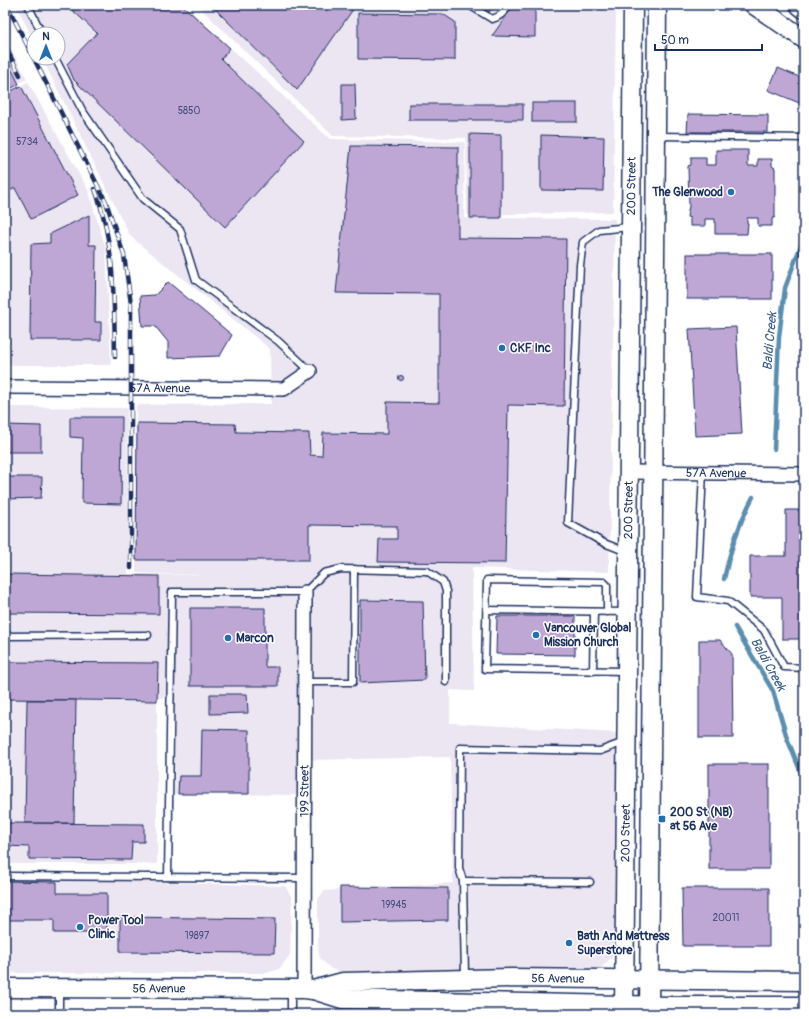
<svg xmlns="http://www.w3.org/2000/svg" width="809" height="1019" font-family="Pangolin,sans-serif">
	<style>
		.built { fill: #ece5f2 }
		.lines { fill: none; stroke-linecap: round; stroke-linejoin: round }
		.stream { stroke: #5a8eaf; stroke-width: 4.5 }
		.building { fill: #bfa7d5; stroke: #1b2f5e }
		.lane-casing { stroke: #1b2f5e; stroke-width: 9 }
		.street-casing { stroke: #1b2f5e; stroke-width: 16 }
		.secondary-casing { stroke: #1b2f5e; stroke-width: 21 }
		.lane { stroke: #fff; stroke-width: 6 }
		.street { stroke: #fff; stroke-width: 13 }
		.secondary { stroke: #fff; stroke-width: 18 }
		.rail-casing { stroke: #1b2f5e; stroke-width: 4.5 }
		.rail { stroke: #fff; stroke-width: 3; stroke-dasharray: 9; stroke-linecap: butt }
		.poi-dot { fill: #1f6fb2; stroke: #fff; stroke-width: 1.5 }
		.labels { text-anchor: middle; stroke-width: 3; stroke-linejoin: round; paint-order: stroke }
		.number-label { font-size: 10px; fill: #444d7c }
		.street-label { font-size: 12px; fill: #1b2f5e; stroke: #fff }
		.poi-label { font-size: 12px; font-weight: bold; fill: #1b2f5e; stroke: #fff; text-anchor: start }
		.water-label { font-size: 13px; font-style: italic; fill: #3a5e86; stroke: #fff }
	</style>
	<rect width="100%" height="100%" fill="#fff"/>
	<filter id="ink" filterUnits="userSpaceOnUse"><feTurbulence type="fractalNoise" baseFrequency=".025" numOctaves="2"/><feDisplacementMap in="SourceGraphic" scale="8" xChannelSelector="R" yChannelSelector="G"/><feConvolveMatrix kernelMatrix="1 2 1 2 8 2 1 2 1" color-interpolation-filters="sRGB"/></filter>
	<g filter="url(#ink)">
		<g class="built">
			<polygon points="16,5 184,5 330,139 465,142 464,218 615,219 609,572 472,568 474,691 450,690 450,723 618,733 615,945 613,956 601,968 596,970 344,973 331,969 320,958 318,950 318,899 324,891 453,883 450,757 305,760 304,795 175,794 175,698 5,699 5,407 127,408 128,574 209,575 136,573 136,405 271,404 270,349 130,236 42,58 58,58 58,34 34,34 34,41"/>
			<polygon points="197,5 616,5 613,212 467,215 466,138 333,136"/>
			<polygon points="5,38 27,79 5,90"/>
			<polygon points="28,82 88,190 106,249 111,365 5,365 5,94"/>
			<polygon points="5,699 157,701 157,864 5,864"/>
			<polygon points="5,880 113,881 285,886 292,898 290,955 279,969 267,973 5,973"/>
		</g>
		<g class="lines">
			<g class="stream">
				<polyline points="774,449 779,337 785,288 804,237"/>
				<path d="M724,579C730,550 739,523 753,497"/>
				<polyline points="735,627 773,691 787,738 804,780"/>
			</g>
		</g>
		<g class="building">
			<polygon points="67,5 182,5 230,48 221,59 304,141 225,227 74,80 67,64 97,33"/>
			<polygon points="211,5 356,5 297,90"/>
			<polygon points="479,5 501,5 498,8 494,6 489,12"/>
			<polygon points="514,5 538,5 535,9 535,37 492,36"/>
			<polygon points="358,13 443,14 455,22 455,60 358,59"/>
			<polygon points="5,56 19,84 5,92"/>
			<polygon points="778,68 804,79 804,105 768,90"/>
			<polygon points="342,84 355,84 356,119 342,120"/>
			<polygon points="21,86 78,195 31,219 15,188 5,193 5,94"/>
			<rect x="532" y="103" width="45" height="19"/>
			<rect x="409" y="104" width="114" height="16"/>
			<polygon points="688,114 768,115 768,132 687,132"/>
			<polygon points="470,134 501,135 501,218 470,218"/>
			<polygon points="541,135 604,137 603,191 541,190"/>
			<polygon points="351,146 458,147 458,238 566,239 564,406 508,405 505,563 378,562 379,539 397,539 397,526 309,525 309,560 136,560 137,423 235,424 236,432 309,433 310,455 322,456 323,433 387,434 387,402 439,403 439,294 336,293"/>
			<polygon points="716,150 748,150 748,166 758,166 758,159 772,159 772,166 775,168 775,217 772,219 772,226 758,226 758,218 747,218 747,223 748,223 747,234 715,234 715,219 705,219 705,226 690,226 690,218 687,217 689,206 688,166 691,165 691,158 706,158 706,165 716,165"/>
			<polygon points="89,215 89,245 96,245 95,322 101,322 101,340 30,340 31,244 50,243 50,234"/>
			<rect x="687" y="254" width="85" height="45"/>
			<polygon points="168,282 232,335 220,356 168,358 168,342 155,326 142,326 140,296 155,295"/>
			<polygon points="736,327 742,434 695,436 689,329"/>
			<circle cx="401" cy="378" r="2.5"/>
			<polygon points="70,417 122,417 121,504 82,503 83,438 70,437"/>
			<polygon points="5,425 41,426 41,452 5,452"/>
			<polygon points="5,477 42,477 41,498 5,499"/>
			<polygon points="786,510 804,510 804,639 782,639 782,597 750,597 750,556 786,556"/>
			<polygon points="5,574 159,576 159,614 5,613"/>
			<polygon points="360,600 423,601 425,680 360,683"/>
			<polygon points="190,608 265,608 265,667 278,667 278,686 190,686"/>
			<polygon points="497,616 575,616 575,655 496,654"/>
			<polygon points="699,640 720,640 732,654 733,738 699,738"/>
			<polygon points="5,662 158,663 157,701 5,699"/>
			<polygon points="210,694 247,694 248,713 210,714"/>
			<polygon points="27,700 76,700 74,823 25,823"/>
			<polygon points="202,729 249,730 249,794 178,794 179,776 201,776"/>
			<rect x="709" y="764" width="60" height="105"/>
			<polygon points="5,823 144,824 144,842 132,842 131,860 29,859 29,847 5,846"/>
			<polygon points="5,881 57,882 57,893 107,893 107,933 54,933 54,920 5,920"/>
			<polygon points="340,887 448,888 448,920 340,922"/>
			<polygon points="682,888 769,888 769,946 683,946"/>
			<polygon points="120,917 275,919 274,953 120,952"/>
		</g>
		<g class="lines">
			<g class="lane-casing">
				<g id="lane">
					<polyline points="28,5 42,34"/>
					<path d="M469,5L492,19C501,17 504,12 509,5"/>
					<polyline points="55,58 82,110 143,199 180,229 196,280 278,341 310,371"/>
					<polyline points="658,136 804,138"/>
					<polyline points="703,472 697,597 728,601 764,630 784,667 804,668"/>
					<polyline points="627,552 604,543 568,523 580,265 583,242 599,230 629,227"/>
					<polyline points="487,610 625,612"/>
					<polyline points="607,612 607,585 604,582 487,580 485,669 626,671"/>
					<polyline points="5,636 148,635"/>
					<polyline points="593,671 594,612"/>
					<polyline points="305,682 353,682 354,569"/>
					<polyline points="5,876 304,878"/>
					<polyline points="168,877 172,592 305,592 324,573 341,569 427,571 443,582 446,591 446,682"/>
					<polyline points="463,881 590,882"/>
					<polyline points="465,976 463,881 459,868 460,748 600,751 624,742"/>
					<polyline points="59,990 59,1014"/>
					<polyline points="291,1014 291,991"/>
				</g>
			</g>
			<g class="street-casing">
				<g id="street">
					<path id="s1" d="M5,387L284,389L310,371"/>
					<path id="s2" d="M628,472L804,474"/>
					<path id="s3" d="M304,989L305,592"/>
				</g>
			</g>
			<g class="secondary-casing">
				<g id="secondary">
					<polyline points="754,5 804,39"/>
					<polyline points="799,5 804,9"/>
					<path id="s4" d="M5,988L304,989L313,990L342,999L670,1006H804"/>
					<path id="s5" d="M313,990L343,982L510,978L804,981"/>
					<path id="s6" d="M624,1014L633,5"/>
					<polyline points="649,1014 657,5"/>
				</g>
			</g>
			<use href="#lane" class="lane"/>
			<use href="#street" class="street"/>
			<use href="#secondary" class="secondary"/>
			<g class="rail-casing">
				<g id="rail">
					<polyline points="7,5 106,202 124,255 131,304 131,568"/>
					<polyline points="5,46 20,75"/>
					<path d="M95,189C115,242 114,302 115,357"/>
				</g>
			</g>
			<use href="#rail" class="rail"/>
		</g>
	</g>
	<g class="poi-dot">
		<circle cx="731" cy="192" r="4"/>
		<circle cx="502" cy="348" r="4"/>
		<circle cx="536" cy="635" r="4"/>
		<circle cx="228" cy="638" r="4"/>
		<rect x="658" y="815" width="8" height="8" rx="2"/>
		<circle cx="80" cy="927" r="4"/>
		<circle cx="569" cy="943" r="4"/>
	</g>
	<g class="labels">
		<g class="number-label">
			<text x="189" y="114">5850</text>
			<text x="27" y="145">5734</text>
			<text x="394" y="908">19945</text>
			<text x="726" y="921">20011</text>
			<text x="197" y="939">19897</text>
		</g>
		<g class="street-label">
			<text dy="4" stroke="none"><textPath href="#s6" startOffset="828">200 Street</textPath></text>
			<text dy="4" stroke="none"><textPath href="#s1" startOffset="155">57A Avenue</textPath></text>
			<text dy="4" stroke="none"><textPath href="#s2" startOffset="88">57A Avenue</textPath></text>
			<text dy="4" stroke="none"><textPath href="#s6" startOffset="504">200 Street</textPath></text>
			<text dy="4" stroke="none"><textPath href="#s3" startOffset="198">199 Street</textPath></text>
			<text dy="4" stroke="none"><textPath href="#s6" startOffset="181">200 Street</textPath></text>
			<text dy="4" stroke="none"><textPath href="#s5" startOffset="246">56 Avenue</textPath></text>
			<text dy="4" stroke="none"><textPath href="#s4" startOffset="154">56 Avenue</textPath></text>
		</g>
		<g class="poi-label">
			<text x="723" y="196" text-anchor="end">The Glenwood</text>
			<text x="510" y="352">CKF Inc</text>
			<text x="544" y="632">Vancouver Global<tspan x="544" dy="14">Mission Church</tspan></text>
			<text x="236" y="642">Marcon</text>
			<text x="670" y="816">200 St (NB)<tspan x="670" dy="14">at 56 Ave</tspan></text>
			<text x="88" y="924">Power Tool<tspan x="88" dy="14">Clinic</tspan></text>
			<text x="577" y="940">Bath And Mattress<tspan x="577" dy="14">Superstore</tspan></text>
		</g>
		<g class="water-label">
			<text transform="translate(769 341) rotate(-85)" y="5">Baldi Creek</text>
			<text transform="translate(769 664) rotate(61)" y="5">Baldi Creek</text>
		</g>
	</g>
	<rect width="809" height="1019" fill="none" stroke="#fff" stroke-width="20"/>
	<rect x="10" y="10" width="789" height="999" fill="none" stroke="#1b2f5e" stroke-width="1.5" filter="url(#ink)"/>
	<g transform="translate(46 46)"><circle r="19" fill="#ffffff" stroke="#a4acbf"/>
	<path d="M0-3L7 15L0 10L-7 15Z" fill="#1f6fb2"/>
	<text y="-6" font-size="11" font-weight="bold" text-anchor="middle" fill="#1b2f5e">N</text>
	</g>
	<path d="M655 44v6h107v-6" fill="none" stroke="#1b2f5e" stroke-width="2"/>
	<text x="661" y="44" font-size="12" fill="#1b2f5e" stroke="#ffffff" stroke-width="3" paint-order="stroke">50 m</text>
</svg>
